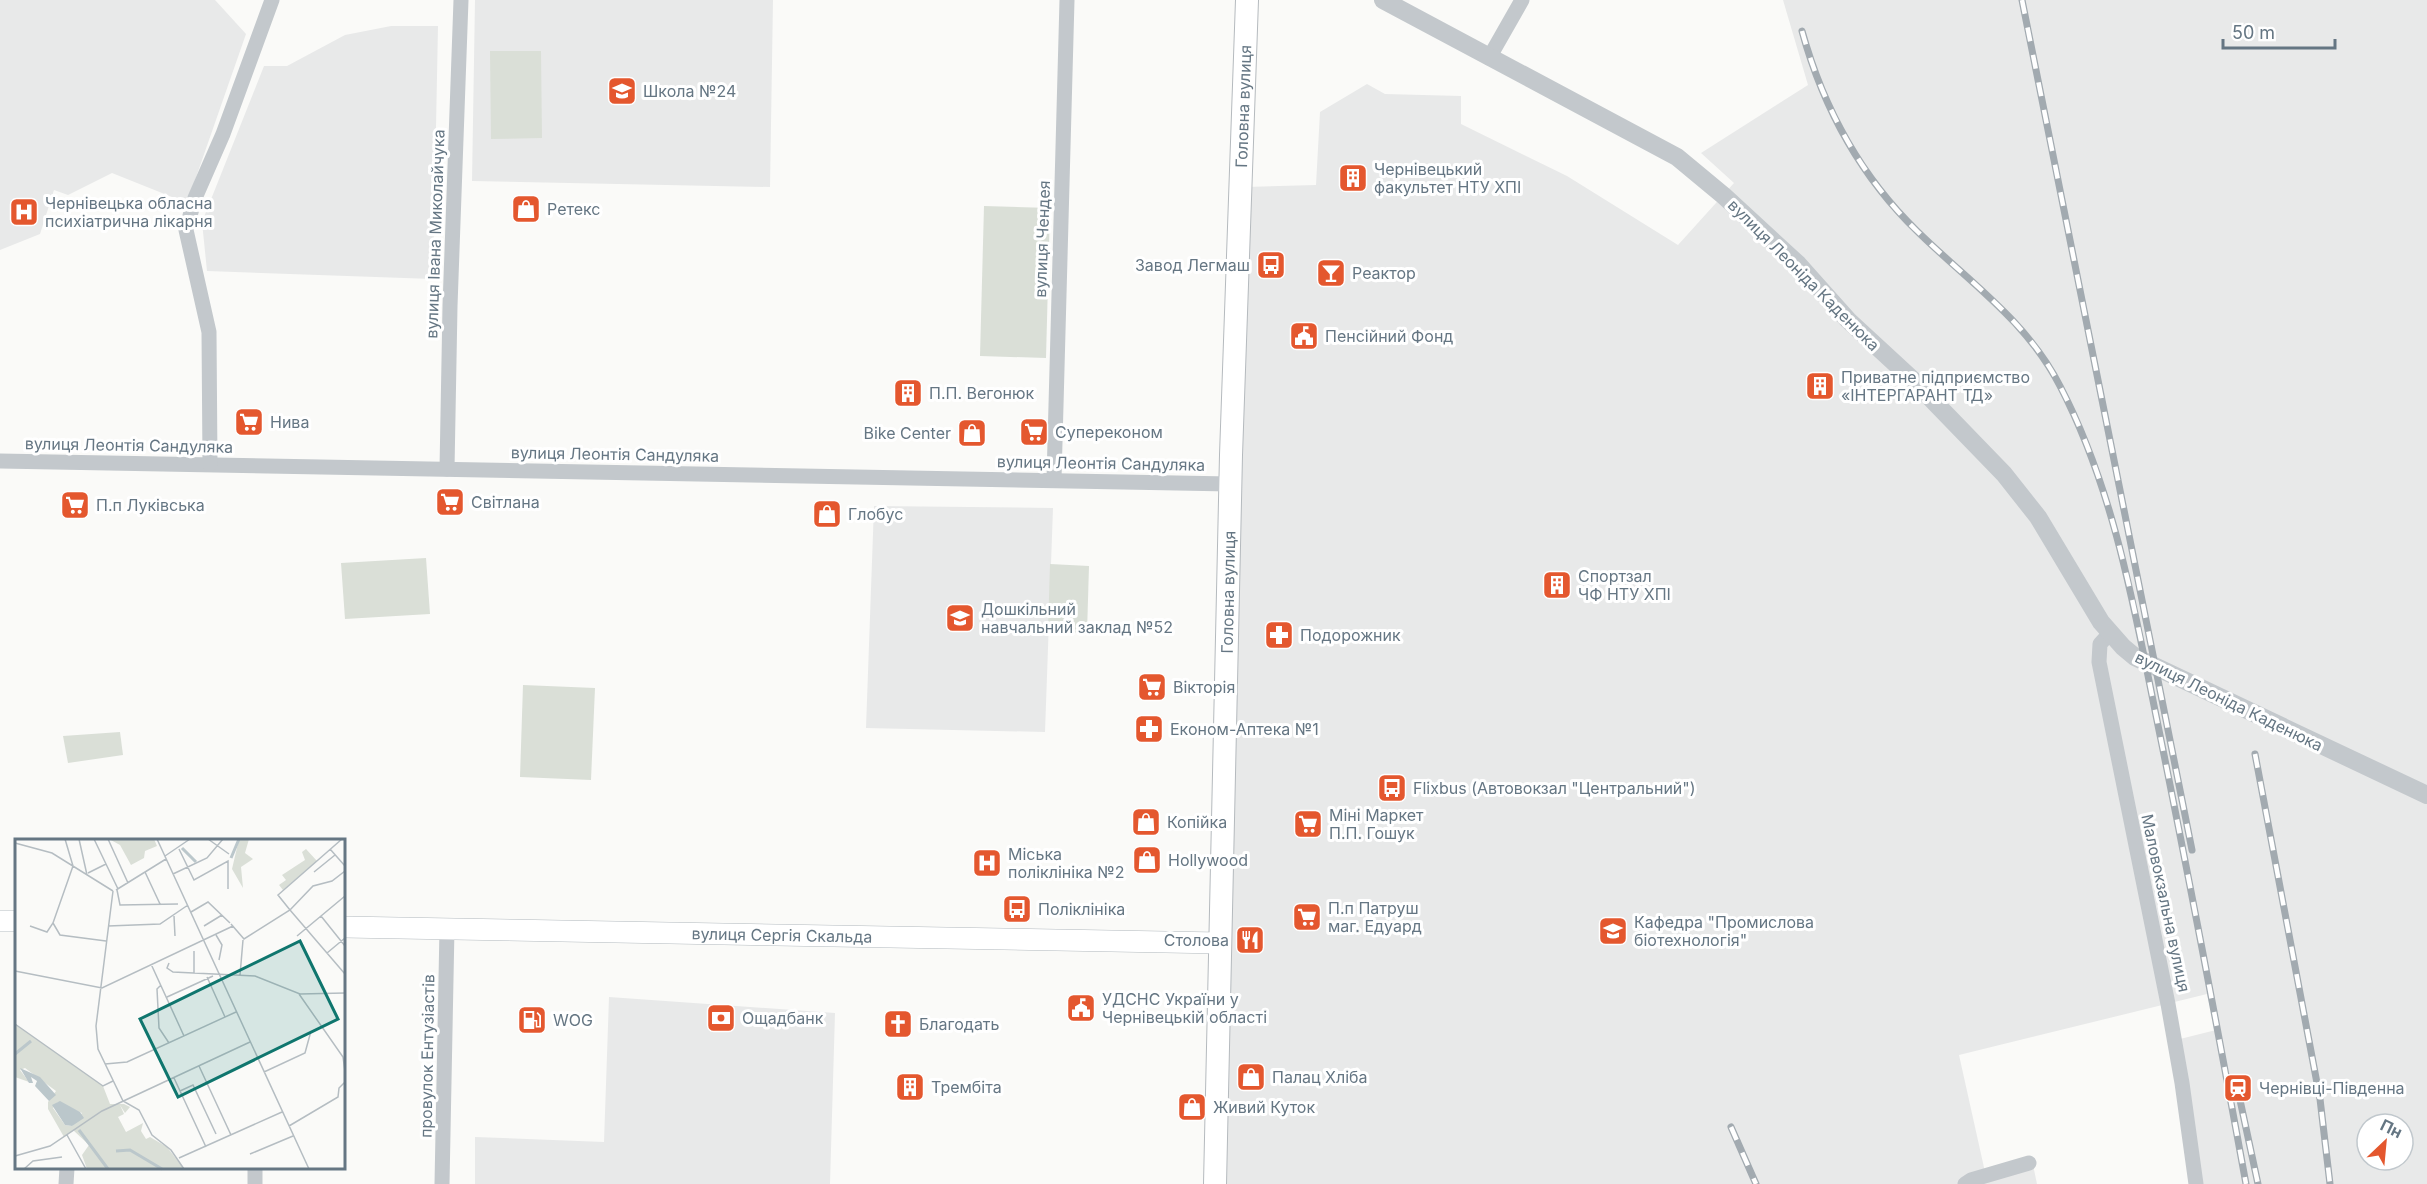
<svg xmlns="http://www.w3.org/2000/svg" width="2427" height="1184" font-family="Inter,sans-serif">
	<style>
		.built { fill: #e8e9e9; fill-rule: evenodd }
		.green { fill: #dadfd7 }
		.lines { fill: none; stroke-linecap: round; stroke-linejoin: round }
		.secondary-casing { stroke: #b3babf; stroke-width: 22 }
		.primary-casing { stroke: #b5babe; stroke-width: 24 }
		.minor { stroke: #c3c8cc; stroke-width: 15 }
		.tertiary { stroke: #c3c8cc; stroke-width: 18 }
		.secondary { stroke: #fff; stroke-width: 21 }
		.primary { stroke: #fff; stroke-width: 22 }
		.rail-casing { stroke: #a2aab0; stroke-width: 7 }
		.rail { stroke: #fff; stroke-width: 4.5; stroke-dasharray: 14; stroke-linecap: butt }
		.labels { text-anchor: middle; stroke-width: 6; stroke-linejoin: round; paint-order: stroke }
		.poi-label { font-size: 16px; fill: #657683; stroke: #fff; text-anchor: start }
		.street-label { font-size: 16px; fill: #657683; stroke: #fff }
		.inset-river { fill: none; stroke: #bbc7cb; stroke-width: 3 }
		.inset-road { fill: none; stroke: #b5bdc2; stroke-width: 1.5 }
		.view { fill: #0f766e; fill-opacity: 0.15; stroke: #0f766e; stroke-width: 3 }
		.inset-edge { fill: none; stroke: #657683; stroke-width: 3 }
	</style>
	<rect width="100%" height="100%" fill="#fafaf8"/>
	<g class="built">
		<polygon points="0,0 215,0 246,34 187,203 112,173 68,195 54,190 40,234 0,250"/>
		<polygon points="475,0 773,0 770,187 472,181"/>
		<path d="M1783,0H2427V1184H2200L2180,1039L2216,1030L2207,994L1959,1055L1985,1172L2032,1160L2037,1184H1218L1246,187L1316,185L1320,112L1367,84L1385,94L1461,96V124L1567,176L1678,245L1734,183L1701,153L1808,85ZM2367,1124H2403V1160H2367Z"/>
		<polygon points="391,26 438,26 433,279 207,271 202,222 264,66 287,66 345,35"/>
		<polygon points="874,506 1053,508 1045,732 866,728"/>
		<polygon points="609,997 835,1013 830,1184 475,1184 475,1137 604,1142"/>
	</g>
	<g class="green">
		<polygon points="490,51 541,51 542,138 491,139"/>
		<polygon points="984,206 1050,208 1046,358 980,356"/>
		<polygon points="426,558 430,614 345,619 341,563"/>
		<polygon points="1050,564 1089,566 1087,633 1048,631"/>
		<polygon points="523,685 595,688 591,780 520,777"/>
		<polygon points="120,732 123,755 68,763 63,736"/>
	</g>
	<g class="lines">
		<g class="secondary-casing">
			<g id="secondary">
				<polyline points="0,921 16,921"/>
				<path id="s1" d="M344,927L1220,943"/>
			</g>
		</g>
		<g class="primary-casing">
			<g id="primary">
				<path id="s2" d="M1215,1184L1231,455L1247,0"/>
			</g>
		</g>
		<g class="minor">
			<polyline points="1489,58 1522,0"/>
			<polyline points="0,461 1230,484"/>
			<polyline points="210,464 209,332 186,230 195,198 223,134 272,0"/>
			<polyline points="447,469 450,306 461,0"/>
			<polyline points="1054,479 1067,0"/>
			<polyline points="2110,633 2100,644 2099,662 2168,1004 2182,1083 2196,1184"/>
			<polyline points="66,1184 67,1168"/>
			<polyline points="255,1184 255,1168"/>
			<polyline points="442,1184 447,928"/>
			<polyline points="1965,1184 1971,1180 2029,1163"/>
		</g>
		<polyline class="tertiary" points="1383,0 1677,157 1724,196 1798,264 1848,320 1912,379 2004,474 2038,517 2101,622 2123,647 2135,657 2427,795"/>
		<use href="#secondary" class="secondary"/>
		<use href="#primary" class="primary"/>
		<g class="rail-casing">
			<g id="rail">
				<polyline points="2022,0 2192,850"/>
				<path d="M1802,31C1823,107 1861,177 1918,232C1969,282 2027,321 2060,386C2117,496 2136,619 2161,740C2191,888 2219,1036 2246,1184"/>
				<polyline points="2255,754 2320,1099 2330,1184"/>
				<polyline points="2237,1086 2258,1184"/>
				<polyline points="1731,1127 1756,1184"/>
			</g>
		</g>
		<use href="#rail" class="rail"/>
	</g>
	<defs>
		<g id="school-square" transform="scale(1.5)"><rect x="-9" y="-9" width="18" height="18" rx="4" fill="#e4572e" stroke="#fff"/><path d="M0-5L7-2L0 1L-7-2ZM-4 1L0 2.5L4 1V4Q0 6-4 4Z" fill="#fff"/></g>
		<g id="building-square" transform="scale(1.5)"><rect x="-9" y="-9" width="18" height="18" rx="4" fill="#e4572e" stroke="#fff"/><path d="M-4-6H4V6H1V3H-1V6H-4ZM-2.5-4.3h1.7v1.8h-1.7ZM.8-4.3h1.7v1.8H.8ZM-2.5-1h1.7V.8h-1.7ZM.8-1h1.7V.8H.8Z" fill="#fff"/></g>
		<g id="shop-square" transform="scale(1.5)"><rect x="-9" y="-9" width="18" height="18" rx="4" fill="#e4572e" stroke="#fff"/><path d="M-5-2.5h2.3a2.7 3.5 0 0 1 5.4 0H5L5.5 6h-11ZM-1.5-2.5h3a1.5 2.3 0 0 0-3 0Z" fill="#fff"/></g>
		<g id="hospital-square" transform="scale(1.5)"><rect x="-9" y="-9" width="18" height="18" rx="4" fill="#e4572e" stroke="#fff"/><path d="M-5-5h3v3.5h4V-5h3V5h-3V1.5h-4V5h-3Z" fill="#fff"/></g>
		<g id="bus-square" transform="scale(1.5)"><rect x="-9" y="-9" width="18" height="18" rx="4" fill="#e4572e" stroke="#fff"/><path d="M-5-6H5V4H4V6H2V4H-2V6H-4V4H-5ZM-3.5-4V0h7V-4ZM-3.5 1.2v1.5H-2V1.2ZM2 1.2v1.5H3.5V1.2Z" fill="#fff"/></g>
		<g id="bar-square" transform="scale(1.5)"><rect x="-9" y="-9" width="18" height="18" rx="4" fill="#e4572e" stroke="#fff"/><path d="M-6-5H6L.8 .8V4.5H3.5V6h-7V4.5H-.8V.8Z" fill="#fff"/></g>
		<g id="civic-square" transform="scale(1.5)"><rect x="-9" y="-9" width="18" height="18" rx="4" fill="#e4572e" stroke="#fff"/><path d="M-.6-6.5H3V-4.5H.6V-3L4-1V1h2V6H-6V1h2V-1L-.6-3ZM-1.2 2.5V6h2.4V2.5Z" fill="#fff"/></g>
		<g id="supermarket-square" transform="scale(1.5)"><rect x="-9" y="-9" width="18" height="18" rx="4" fill="#e4572e" stroke="#fff"/><path d="M-6-5.5h2.5l.6 2H6L4.5 2H-2.5L-4.4-4H-6ZM-1.5 3.2a1.3 1.3 0 1 0 .1 0ZM3 3.2a1.3 1.3 0 1 0 .1 0Z" fill="#fff"/></g>
		<g id="pharmacy-square" transform="scale(1.5)"><rect x="-9" y="-9" width="18" height="18" rx="4" fill="#e4572e" stroke="#fff"/><path d="M-2-6h4v4h4v4h-4v4h-4v-4h-4v-4h4Z" fill="#fff"/></g>
		<g id="university-square" transform="scale(1.5)"><rect x="-9" y="-9" width="18" height="18" rx="4" fill="#e4572e" stroke="#fff"/><path d="M0-5L7-2L0 1L-7-2ZM-4 1L0 2.5L4 1V4Q0 6-4 4Z" fill="#fff"/></g>
		<g id="restaurant-square" transform="scale(1.5)"><rect x="-9" y="-9" width="18" height="18" rx="4" fill="#e4572e" stroke="#fff"/><path d="M-5-6h1v4h1v-4h1v4h1v-4h1v5L-1.5 .5V6h-2V.5L-5-1ZM5-6V6H3V1.5H1.5Q1.5-4 5-6Z" fill="#fff"/></g>
		<g id="bank-square" transform="scale(1.5)"><rect x="-9" y="-9" width="18" height="18" rx="4" fill="#e4572e" stroke="#fff"/><path d="M-6-4H6V4H-6ZM0-2.3a2.3 2.3 0 1 0 0 4.6a2.3 2.3 0 1 0 0-4.6Z" fill="#fff"/></g>
		<g id="fuel-square" transform="scale(1.5)"><rect x="-9" y="-9" width="18" height="18" rx="4" fill="#e4572e" stroke="#fff"/><path d="M-5.5-6h7V0h2V4h1.3V-2.5L3-4.5l.8-.8L6-3V5H2.5V1h-1V6h-7ZM-4.2-4.7v3.2H.2V-4.7Z" fill="#fff"/></g>
		<g id="church-square" transform="scale(1.5)"><rect x="-9" y="-9" width="18" height="18" rx="4" fill="#e4572e" stroke="#fff"/><path d="M-1.2-6h2.4v3.5h3.3v2.4h-3.3V6h-2.4V-.1h-3.3v-2.4h3.3Z" fill="#fff"/></g>
		<g id="station-square" transform="scale(1.5)"><rect x="-9" y="-9" width="18" height="18" rx="4" fill="#e4572e" stroke="#fff"/><path d="M-3-6H3Q5-6 5-4V2Q5 4 3 4L4.5 6H3L1.5 4h-3L-3 6H-4.5L-3 4Q-5 4-5 2V-4Q-5-6-3-6ZM-3.5-4v3h7v-3ZM-3.5 1v1.5H-2V1ZM2 1v1.5H3.5V1Z" fill="#fff"/></g>
	</defs>
	<g fill-rule="evenodd">
		<use href="#school-square" x="622" y="91"/>
		<use href="#building-square" x="1353" y="178"/>
		<use href="#shop-square" x="526" y="209"/>
		<use href="#hospital-square" x="24" y="212"/>
		<use href="#bus-square" x="1271" y="265"/>
		<use href="#bar-square" x="1331" y="273"/>
		<use href="#civic-square" x="1304" y="336"/>
		<use href="#building-square" x="1820" y="386"/>
		<use href="#building-square" x="908" y="393"/>
		<use href="#supermarket-square" x="249" y="422"/>
		<use href="#supermarket-square" x="1034" y="432"/>
		<use href="#shop-square" x="972" y="433"/>
		<use href="#supermarket-square" x="450" y="502"/>
		<use href="#supermarket-square" x="75" y="505"/>
		<use href="#shop-square" x="827" y="514"/>
		<use href="#building-square" x="1557" y="585"/>
		<use href="#school-square" x="960" y="618"/>
		<use href="#pharmacy-square" x="1279" y="635"/>
		<use href="#supermarket-square" x="1152" y="687"/>
		<use href="#pharmacy-square" x="1149" y="729"/>
		<use href="#bus-square" x="1392" y="788"/>
		<use href="#shop-square" x="1146" y="822"/>
		<use href="#supermarket-square" x="1308" y="824"/>
		<use href="#shop-square" x="1147" y="860"/>
		<use href="#hospital-square" x="987" y="863"/>
		<use href="#bus-square" x="1017" y="909"/>
		<use href="#supermarket-square" x="1307" y="917"/>
		<use href="#university-square" x="1613" y="931"/>
		<use href="#restaurant-square" x="1250" y="940"/>
		<use href="#civic-square" x="1081" y="1008"/>
		<use href="#bank-square" x="721" y="1018"/>
		<use href="#fuel-square" x="532" y="1020"/>
		<use href="#church-square" x="898" y="1024"/>
		<use href="#shop-square" x="1251" y="1077"/>
		<use href="#building-square" x="910" y="1087"/>
		<use href="#station-square" x="2238" y="1088"/>
		<use href="#shop-square" x="1192" y="1107"/>
	</g>
	<g class="labels">
		<g class="poi-label">
			<text x="643" y="97">Школа №24</text>
			<text x="1374" y="175">Чернівецький<tspan x="1374" dy="18">факультет НТУ ХПІ</tspan></text>
			<text x="45" y="209">Чернівецька обласна<tspan x="45" dy="18">психіатрична лікарня</tspan></text>
			<text x="547" y="215">Ретекс</text>
			<text x="1250" y="271" text-anchor="end">Завод Легмаш</text>
			<text x="1352" y="279">Реактор</text>
			<text x="1325" y="342">Пенсійний Фонд</text>
			<text x="1841" y="383">Приватне підприємство<tspan x="1841" dy="18">«ІНТЕРГАРАНТ ТД»</tspan></text>
			<text x="929" y="399">П.П. Вегонюк</text>
			<text x="270" y="428">Нива</text>
			<text x="1055" y="438">Супереконом</text>
			<text x="951" y="439" text-anchor="end">Bike Center</text>
			<text x="471" y="508">Світлана</text>
			<text x="96" y="511">П.п Луківська</text>
			<text x="848" y="520">Глобус</text>
			<text x="1578" y="582">Спортзал<tspan x="1578" dy="18">ЧФ НТУ ХПІ</tspan></text>
			<text x="981" y="615">Дошкільний<tspan x="981" dy="18">навчальний заклад №52</tspan></text>
			<text x="1300" y="641">Подорожник</text>
			<text x="1173" y="693">Вікторія</text>
			<text x="1170" y="735">Економ-Аптека №1</text>
			<text x="1413" y="794">Flixbus (Автовокзал "Центральний")</text>
			<text x="1329" y="821">Міні Маркет<tspan x="1329" dy="18">П.П. Гошук</tspan></text>
			<text x="1167" y="828">Копійка</text>
			<text x="1008" y="860">Міська<tspan x="1008" dy="18">поліклініка №2</tspan></text>
			<text x="1168" y="866">Hollywood</text>
			<text x="1328" y="914">П.п Патруш<tspan x="1328" dy="18">маг. Едуард</tspan></text>
			<text x="1038" y="915">Поліклініка</text>
			<text x="1634" y="928">Кафедра "Промислова<tspan x="1634" dy="18">біотехнологія"</tspan></text>
			<text x="1229" y="946" text-anchor="end">Столова</text>
			<text x="1102" y="1005">УДСНС України у<tspan x="1102" dy="18">Чернівецькій області</tspan></text>
			<text x="742" y="1024">Ощадбанк</text>
			<text x="553" y="1026">WOG</text>
			<text x="919" y="1030">Благодать</text>
			<text x="1272" y="1083">Палац Хліба</text>
			<text x="931" y="1093">Трембіта</text>
			<text x="2259" y="1094">Чернівці-Південна</text>
			<text x="1213" y="1113">Живий Куток</text>
		</g>
		<g class="street-label">
			<text dy="6" stroke="none"><textPath href="#s2" startOffset="1078">Головна вулиця</textPath></text>
			<text transform="translate(435 234) rotate(-88)" y="6">вулиця Івана Миколайчука</text>
			<text transform="translate(1042 239) rotate(-88)" y="6">вулиця Чендея</text>
			<text transform="translate(1804 275) rotate(45)" y="6">вулиця Леоніда Каденюка</text>
			<text transform="translate(129 445) rotate(1)" y="6">вулиця Леонтія Сандуляка</text>
			<text transform="translate(615 454) rotate(1)" y="6">вулиця Леонтія Сандуляка</text>
			<text transform="translate(1101 463) rotate(1)" y="6">вулиця Леонтія Сандуляка</text>
			<text dy="6" stroke="none"><textPath href="#s2" startOffset="592">Головна вулиця</textPath></text>
			<text transform="translate(2229 701) rotate(26)" y="6">вулиця Леоніда Каденюка</text>
			<text transform="translate(2166 903) rotate(78)" y="6">Маловокзальна вулиця</text>
			<text dy="6" stroke="none"><textPath href="#s1" startOffset="438">вулиця Сергія Скальда</textPath></text>
			<text transform="translate(427 1056) rotate(-89)" y="6">провулок Ентузіастів</text>
		</g>
	</g>
	<g transform="translate(15 839)">
		<rect width="330" height="330" fill="#fafaf8"/>
		<path d="M94,0H139L142,7L130,12L129,19L116,26L105,6ZM224,0H234L230,14L238,20L226,28L228,49L217,30ZM291,10L302,22L268,51L264,46L271,41L267,36L290,21L287,13ZM0,185L88,247L95,265H109L115,268L110,274L105,266L109,275L103,278L111,293L128,284L126,292L131,300L135,298L152,308L169,330H72L67,316L74,306L58,291L49,298L33,270V263L41,252L10,229L5,231L14,243L0,238ZM43,263L67,274L57,287L50,286L38,269Z" fill="#dadfd7" fill-rule="evenodd"/>
		<path d="M5,229L25,238L41,256L34,262L20,247L22,242L16,238L18,244H14ZM45,262L65,273L69,279L57,287L50,286L37,266Z" fill="#bbc7cb"/>
		<path class="inset-river" d="M167,9L181,23M216,19L224,0M0,215L16,202M64,291L93,330M101,312L115,311L147,330"/>
		<path class="inset-road" d="M64,0L72,36M79,0L103,50M93,0L113,44M142,0L294,330M193,0L214,15M0,4L37,14L98,52M164,10L179,41L213,22V50M315,10L330,27M150,17L175,0M130,33L145,65M299,33L320,16M73,34L91,25M158,35L192,19L208,0M101,51L151,20M102,51L105,66L163,65M98,52L81,187L83,210L108,262L124,271L137,296L156,311L169,330M275,71L263,56L327,0M275,71L330,135M176,73L193,63L215,84M159,77L160,97M306,77L330,107M38,84L45,96L91,102M216,85L229,100L275,71L298,47L317,42L330,32M15,87L32,93L38,84L58,27L50,0M93,87L145,85L173,66M189,87L207,76M201,96L207,106L204,121M282,97L330,57M312,114L330,99M154,124L152,129L158,133L240,137L285,155L330,154M136,125L169,197M0,132L87,149L218,87M179,135V112M225,136L228,101M192,138L210,178M146,146L142,150L144,189L154,204M284,155L328,218L330,232M152,158L198,137M0,185L88,247L98,242M90,225L112,223L221,173M184,227L216,296M249,233L290,214L296,192M159,239L191,308M165,252L178,246L201,295M274,287L323,258L324,249L330,243M52,296L71,330M235,315L278,297M0,317L35,307L87,272L235,203M164,319L267,273M9,330L18,322L47,318"/>
		<path class="view" d="M285,102L323,180L163,258L125,180Z"/>
		<rect width="330" height="330" class="inset-edge"/>
	</g>
	<g transform="translate(2385 1142) rotate(26)"><circle r="28" fill="#ffffff" stroke="#c1c8cd" stroke-width="1.5"/>
	<path d="M0-4.5L10 22L0 15L-10 22Z" fill="#e4572e"/>
	<text y="-9" font-size="16" font-weight="bold" text-anchor="middle" fill="#657683">Пн</text>
	</g>
	<path d="M2223 39v9h112v-9" fill="none" stroke="#657683" stroke-width="3"/>
	<text x="2232" y="39" font-size="18" fill="#657683" stroke="#ffffff" stroke-width="4.5" paint-order="stroke">50 m</text>
</svg>
